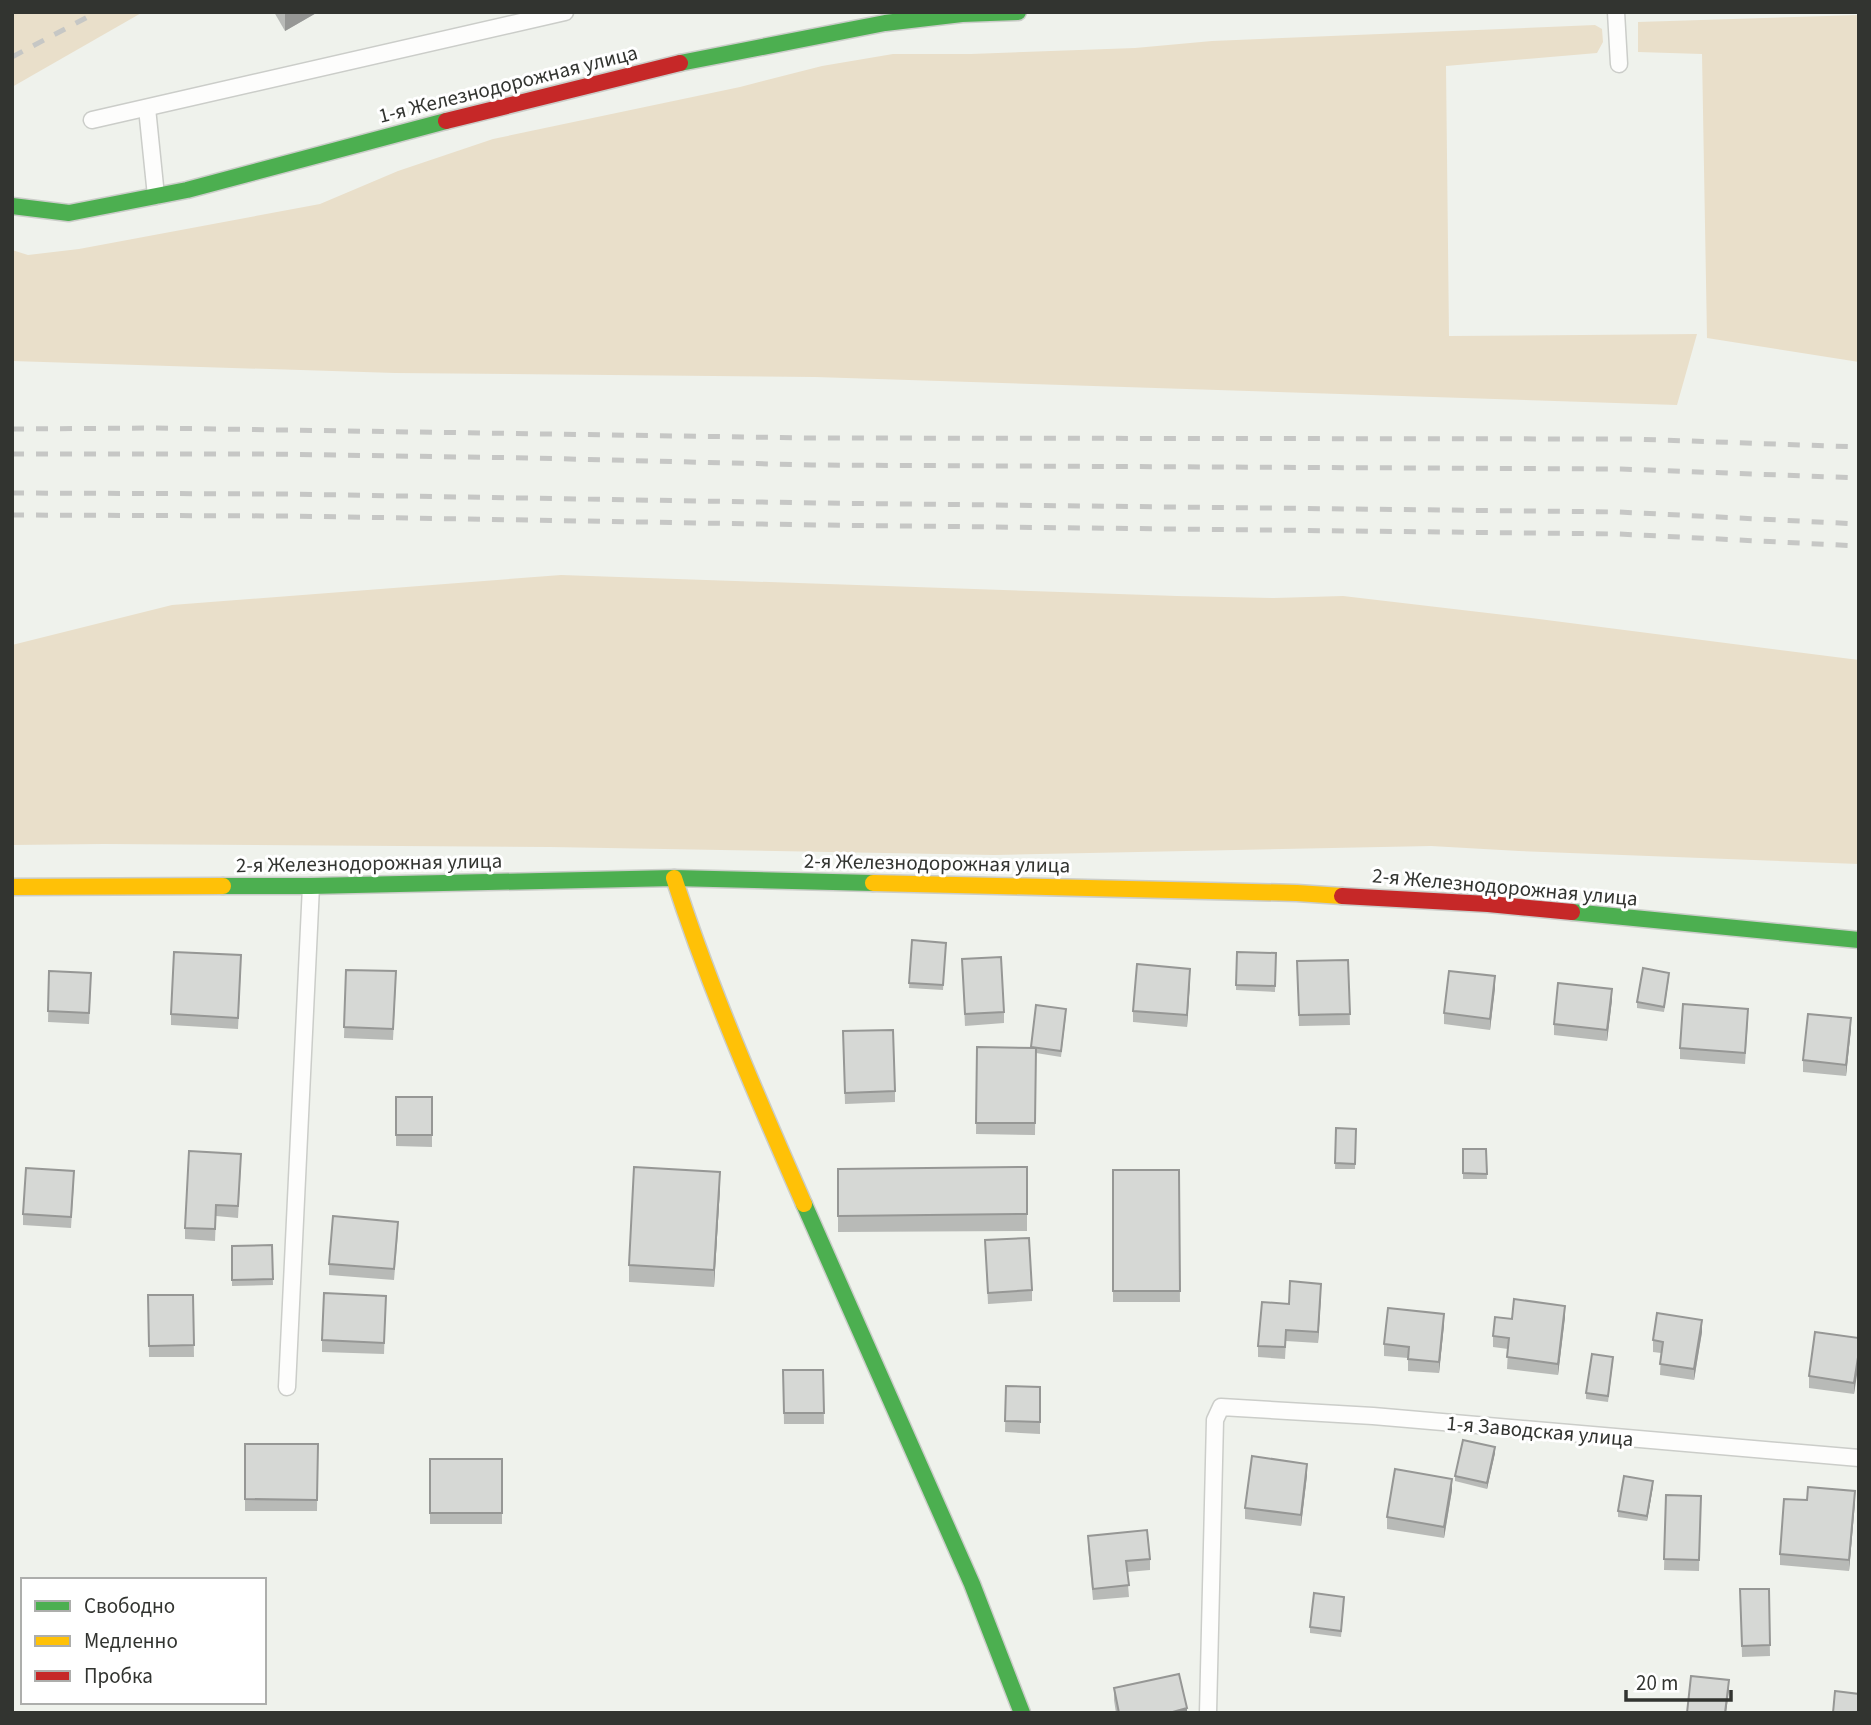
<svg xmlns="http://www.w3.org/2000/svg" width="1871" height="1725" font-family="'Source Sans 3',sans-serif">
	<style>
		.green { fill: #e9dfca }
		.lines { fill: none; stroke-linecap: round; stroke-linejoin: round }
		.lane-casing { stroke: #cbcdc9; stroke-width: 19 }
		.fast-casing { stroke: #cbcdc9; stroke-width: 19 }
		.slow-casing { stroke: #cbcdc9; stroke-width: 19 }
		.jam-casing { stroke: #cbcdc9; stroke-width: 19 }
		.lane { stroke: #fdfdfc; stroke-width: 16 }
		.fast { stroke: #4caf50; stroke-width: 16 }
		.slow { stroke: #ffc107; stroke-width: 16 }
		.jam { stroke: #c62828; stroke-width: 16 }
		.rail { stroke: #c6c7c5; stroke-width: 5; stroke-dasharray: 12 12; stroke-linecap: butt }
		.wall { fill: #b8bab7 }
		.shaded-wall { fill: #969795 }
		.building { fill: #d6d8d5; stroke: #969795; stroke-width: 2 }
		.labels { text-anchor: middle; stroke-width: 6; stroke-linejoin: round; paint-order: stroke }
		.street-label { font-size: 21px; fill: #323430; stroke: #fff }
	</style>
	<rect width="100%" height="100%" fill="#eff2ec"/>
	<g class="green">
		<polygon points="12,12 143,12 12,87"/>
		<polygon points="1859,15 1859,362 1707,338 1702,54 1638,52 1638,22"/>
		<polygon points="1595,25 1602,29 1603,42 1597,53 1446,66 1449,336 1697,334 1677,405 815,377 395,373 12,361 12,250 28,255 79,249 320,204 398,171 493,139 740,87 822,66 893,54 971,54 1135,48 1212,41"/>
		<polygon points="561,575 1177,596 1274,598 1343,596 1531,618 1859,660 1859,864 1519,851 1431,846 994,855 550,847 104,844 12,845 12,645 172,605"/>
	</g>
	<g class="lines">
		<g class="lane-casing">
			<g id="lane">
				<polyline points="1616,12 1619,64"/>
				<polyline points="147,108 156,196"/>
				<polyline points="92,120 565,12"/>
				<polyline points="287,1387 311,886"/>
				<polyline points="1208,1713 1215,1420 1221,1407 1373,1416 1859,1458"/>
			</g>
		</g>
		<g class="fast-casing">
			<g id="fast">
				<polyline points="680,63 885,23 962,14 1018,12"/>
				<polyline points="12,206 69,213 187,190 446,121"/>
				<polyline points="223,886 311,886 674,878 873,883"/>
				<polyline points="1572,912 1859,940"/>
				<polyline points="804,1204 972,1584 1022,1713"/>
			</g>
		</g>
		<g class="slow-casing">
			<g id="slow">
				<path d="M674,878C710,989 757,1097 804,1204"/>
				<polyline points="873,883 1297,893 1342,896"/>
				<polyline points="12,887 223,886"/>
			</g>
		</g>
		<g class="jam-casing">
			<g id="jam">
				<polyline points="446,121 680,63"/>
				<polyline points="1342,896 1488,904 1572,912"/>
			</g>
		</g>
		<use href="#lane" class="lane"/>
		<use href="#fast" class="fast"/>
		<use href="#slow" class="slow"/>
		<use href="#jam" class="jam"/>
		<g class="rail">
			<polyline points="12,57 97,12"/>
			<polyline points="12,429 152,428 812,438 1633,439 1859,447"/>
			<polyline points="12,454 267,454 529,458 812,465 1621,469 1859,478"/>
			<polyline points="12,493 285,494 817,503 1619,512 1859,524"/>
			<polyline points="12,515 289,516 817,525 1619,534 1859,546"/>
		</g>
	</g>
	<g class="wall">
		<polygon points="274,12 318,12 285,31"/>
		<polygon points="912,940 946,943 943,990 909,988"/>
		<polygon points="1276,953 1275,992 1236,990 1236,985"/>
		<polygon points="962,959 1004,1012 1004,1023 965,1026"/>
		<polygon points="1348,960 1350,1025 1299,1026 1297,961"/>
		<polygon points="241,966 238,1029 171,1025 171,1014"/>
		<polygon points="346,970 396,982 393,1040 344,1038"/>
		<polygon points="49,971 91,984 89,1024 48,1022"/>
		<polygon points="1669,978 1664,1012 1637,1008 1637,1002"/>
		<polygon points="1190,980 1187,1027 1133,1022 1133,1011"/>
		<polygon points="1495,988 1490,1030 1444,1024 1444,1013"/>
		<polygon points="1612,1000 1607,1041 1554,1035 1554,1024"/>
		<polygon points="1066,1015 1061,1057 1036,1053 1035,1135 976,1134 977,1047 1031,1048"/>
		<polygon points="1748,1020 1745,1064 1680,1059 1680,1048"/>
		<polygon points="1851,1029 1846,1076 1803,1072 1803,1060"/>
		<polygon points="843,1031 895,1091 895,1102 845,1104"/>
		<polygon points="396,1097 432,1097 432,1147 396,1146"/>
		<polygon points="1336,1128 1356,1129 1355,1169 1335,1169"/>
		<polygon points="1463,1149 1486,1149 1487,1179 1463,1179"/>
		<polygon points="241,1165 238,1218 216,1216 215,1241 185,1239 185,1228"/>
		<polygon points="1027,1167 1027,1231 838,1232 838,1169"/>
		<polygon points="1113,1170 1179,1170 1180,1302 1113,1302"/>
		<polygon points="74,1182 71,1228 23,1225 23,1214"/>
		<polygon points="720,1188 714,1287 629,1282 629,1265"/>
		<polygon points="398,1233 394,1280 329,1275 329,1264"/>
		<polygon points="985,1240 1032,1290 1032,1301 988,1304"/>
		<polygon points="272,1245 273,1285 232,1286 232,1246"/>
		<polygon points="148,1295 193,1295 194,1357 149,1357"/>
		<polygon points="1321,1295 1318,1343 1286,1341 1285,1359 1258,1357 1258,1346 1289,1304"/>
		<polygon points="386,1296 384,1354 322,1352 322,1340"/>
		<polygon points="1565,1317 1558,1375 1507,1369 1508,1349 1493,1347 1493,1336 1512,1319"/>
		<polygon points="1444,1325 1439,1373 1408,1371 1408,1358 1384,1356 1384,1344"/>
		<polygon points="1702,1332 1694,1380 1660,1375 1661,1353 1653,1352 1653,1340"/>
		<polygon points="1859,1338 1854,1394 1809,1388 1809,1376"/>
		<polygon points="1613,1362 1608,1402 1586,1399 1586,1393"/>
		<polygon points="783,1370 823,1370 824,1424 784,1424"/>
		<polygon points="1006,1386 1040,1387 1040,1434 1005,1432"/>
		<polygon points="245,1444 318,1444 317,1511 245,1511"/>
		<polygon points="1495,1453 1487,1489 1455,1481 1455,1476"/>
		<rect x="430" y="1459" width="72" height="65"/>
		<polygon points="1307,1475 1301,1526 1245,1519 1245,1508"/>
		<polygon points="1653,1486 1647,1521 1618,1517 1618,1511"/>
		<polygon points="1452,1490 1444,1538 1387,1529 1387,1517"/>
		<polygon points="1666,1495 1701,1496 1699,1571 1664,1570"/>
		<polygon points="1807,1500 1855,1502 1849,1571 1780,1565 1780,1554"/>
		<polygon points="1088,1536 1150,1559 1150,1570 1127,1572 1129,1597 1093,1600 1088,1547"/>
		<polygon points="1740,1589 1769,1589 1770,1656 1742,1657"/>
		<polygon points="1344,1603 1341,1637 1310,1633 1310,1627"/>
		<polygon points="1114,1688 1187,1713 1116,1713 1114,1700"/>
	</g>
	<g class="shaded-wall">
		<polygon points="288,12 318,12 285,31 285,14"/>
		<polygon points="1190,969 1190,980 1187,1027 1187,1015"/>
		<polygon points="1495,976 1495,988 1490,1030 1490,1019"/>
		<polygon points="1612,989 1612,1000 1607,1041 1607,1030"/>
		<polygon points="1851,1018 1851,1029 1846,1076 1846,1065"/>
		<polygon points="720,1172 720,1188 714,1287 714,1270"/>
		<polygon points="1321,1284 1321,1295 1318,1343 1318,1332"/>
		<polygon points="1565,1306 1565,1317 1558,1375 1558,1364"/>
		<polygon points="1444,1314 1444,1325 1439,1373 1439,1362"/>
		<polygon points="1702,1320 1702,1332 1694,1380 1694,1369"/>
		<polygon points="1859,1351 1859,1362 1854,1394 1854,1383"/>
		<polygon points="1495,1447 1495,1453 1487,1489 1487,1483"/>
		<polygon points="1307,1464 1307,1475 1301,1526 1301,1515"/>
		<polygon points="1452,1479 1452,1490 1444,1538 1444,1527"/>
		<polygon points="1653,1481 1653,1486 1647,1521 1647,1516"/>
		<polygon points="1855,1491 1855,1502 1849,1571 1849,1560"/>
		<polygon points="1729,1680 1729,1691 1726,1713 1725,1713"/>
		<polygon points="1187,1708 1187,1713 1169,1713 1169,1712"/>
	</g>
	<g class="building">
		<polygon points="912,940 946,943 943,985 909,983"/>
		<polygon points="174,952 241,955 238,1018 171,1014"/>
		<polygon points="1237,952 1276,953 1275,986 1236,985"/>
		<polygon points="1001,957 1004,1012 965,1014 962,959"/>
		<polygon points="1348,960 1350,1014 1299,1015 1297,961"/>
		<polygon points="1137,964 1190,969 1187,1015 1133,1011"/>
		<polygon points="1643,968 1669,973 1664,1007 1637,1002"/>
		<polygon points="346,970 396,971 393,1029 344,1027"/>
		<polygon points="49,971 91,973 89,1013 48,1011"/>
		<polygon points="1449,971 1495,976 1490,1019 1444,1013"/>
		<polygon points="1558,983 1612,989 1607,1030 1554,1024"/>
		<polygon points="1683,1004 1748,1009 1745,1053 1680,1048"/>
		<polygon points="1036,1005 1066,1009 1061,1051 1031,1047"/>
		<polygon points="1808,1014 1851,1018 1846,1065 1803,1060"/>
		<polygon points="893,1030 895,1091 845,1093 843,1031"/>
		<polygon points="977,1047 1036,1048 1035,1123 976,1123"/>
		<rect x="396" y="1097" width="36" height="38"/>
		<polygon points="1336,1128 1356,1129 1355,1164 1335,1163"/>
		<polygon points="1463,1149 1486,1149 1487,1174 1463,1173"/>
		<polygon points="189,1151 241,1154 238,1206 216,1205 215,1229 185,1228"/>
		<polygon points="634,1167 720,1172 714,1270 629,1265"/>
		<polygon points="1027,1167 1027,1214 838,1216 838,1169"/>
		<polygon points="26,1168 74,1171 71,1217 23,1214"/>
		<polygon points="1113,1170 1179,1170 1180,1291 1113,1291"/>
		<polygon points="333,1216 398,1222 394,1269 329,1264"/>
		<polygon points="1029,1238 1032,1290 988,1293 985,1240"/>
		<polygon points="272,1245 273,1279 232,1280 232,1246"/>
		<polygon points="1290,1281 1321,1284 1318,1332 1286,1330 1285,1347 1258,1346 1262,1302 1289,1304"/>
		<polygon points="324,1293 386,1296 384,1343 322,1340"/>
		<polygon points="148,1295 193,1295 194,1345 149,1346"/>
		<polygon points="1514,1299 1565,1306 1558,1364 1507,1357 1509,1338 1493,1336 1495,1317 1512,1319"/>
		<polygon points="1388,1308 1444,1314 1439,1362 1408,1359 1409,1347 1384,1344"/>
		<polygon points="1657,1313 1702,1320 1694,1369 1660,1364 1663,1342 1653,1340"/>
		<polygon points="1815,1332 1859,1338 1859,1351 1854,1383 1809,1376"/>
		<polygon points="1592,1354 1613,1357 1608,1396 1586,1393"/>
		<polygon points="783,1370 823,1370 824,1413 784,1413"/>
		<polygon points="1006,1386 1040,1387 1040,1422 1005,1421"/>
		<polygon points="1463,1440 1495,1447 1487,1483 1455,1476"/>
		<polygon points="245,1444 318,1444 317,1500 245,1499"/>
		<polygon points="1252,1456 1307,1464 1301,1515 1245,1508"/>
		<rect x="430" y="1459" width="72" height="54"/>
		<polygon points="1395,1469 1452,1479 1444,1527 1387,1517"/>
		<polygon points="1624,1476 1653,1481 1647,1516 1618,1511"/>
		<polygon points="1808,1487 1855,1491 1849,1560 1780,1554 1784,1499 1807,1500"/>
		<polygon points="1666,1495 1701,1496 1699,1560 1664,1559"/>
		<polygon points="1147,1530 1150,1559 1126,1561 1129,1585 1093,1589 1088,1536"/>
		<polygon points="1740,1589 1769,1589 1770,1645 1742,1646"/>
		<polygon points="1314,1593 1344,1597 1341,1631 1310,1627"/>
		<polygon points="1179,1674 1187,1708 1169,1713 1119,1713 1114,1688"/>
		<polygon points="1691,1676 1729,1680 1725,1713 1687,1713"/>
		<polygon points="1835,1691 1859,1694 1859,1713 1833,1713"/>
	</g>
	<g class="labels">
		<g class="street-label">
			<text transform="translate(508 84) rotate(-14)" y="7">1-я Железнодорожная улица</text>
			<text transform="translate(369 863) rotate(-1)" y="7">2-я Железнодорожная улица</text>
			<text transform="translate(937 863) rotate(1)" y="7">2-я Железнодорожная улица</text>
			<text transform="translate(1505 887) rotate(5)" y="7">2-я Железнодорожная улица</text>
			<text transform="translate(1540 1431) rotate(5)" y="7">1-я Заводская улица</text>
		</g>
	</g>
	<rect width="1871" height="1725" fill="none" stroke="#323430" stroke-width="28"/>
	<rect x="21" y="1578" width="245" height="126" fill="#ffffff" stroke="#adaeac" stroke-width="2"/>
	<rect x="35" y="1601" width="35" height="10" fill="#4caf50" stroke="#adaeac" stroke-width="2"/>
	<text x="84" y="1613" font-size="21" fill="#323430">Свободно</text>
	<rect x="35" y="1636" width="35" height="10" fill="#ffc107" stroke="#adaeac" stroke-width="2"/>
	<text x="84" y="1648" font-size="21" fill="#323430">Медленно</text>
	<rect x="35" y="1671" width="35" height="10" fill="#c62828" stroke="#adaeac" stroke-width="2"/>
	<text x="84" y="1683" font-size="21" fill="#323430">Пробка</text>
	<path d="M1626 1690v10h105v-10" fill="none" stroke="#323430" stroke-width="3.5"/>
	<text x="1636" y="1690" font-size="21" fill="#323430" stroke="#ffffff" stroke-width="5" paint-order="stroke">20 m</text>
</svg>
